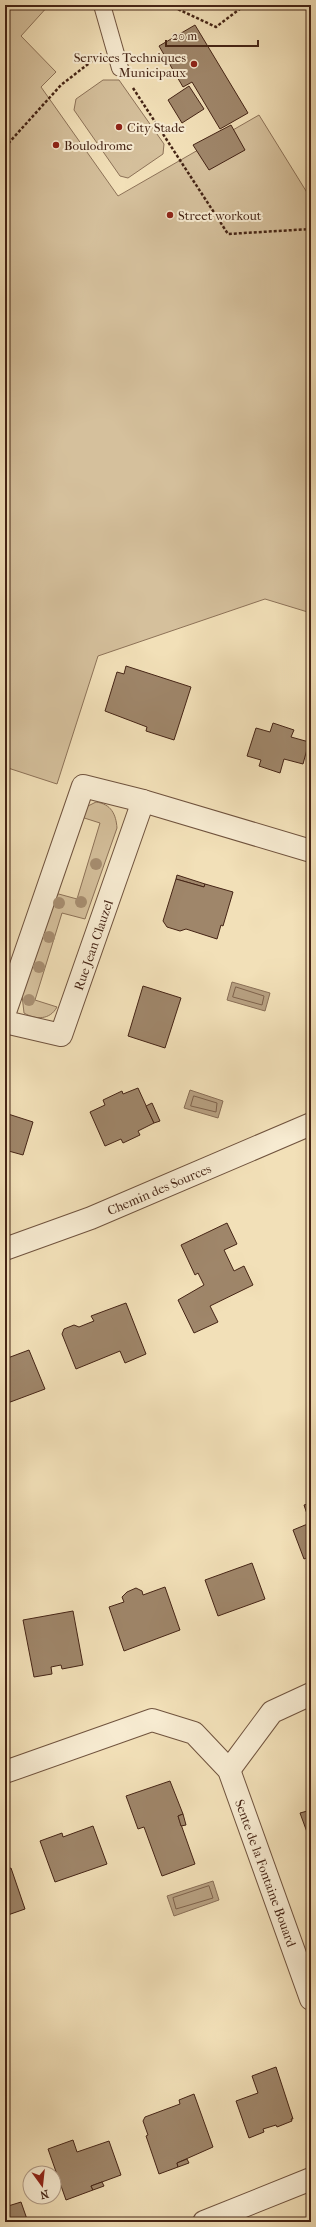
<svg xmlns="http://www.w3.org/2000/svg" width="316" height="2227" font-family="'IM FELL French Canon',serif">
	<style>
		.green { fill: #d5c09c; stroke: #8d7258 }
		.water { fill: #b7a081; stroke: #896e56 }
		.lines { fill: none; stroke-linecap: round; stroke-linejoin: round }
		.shore { stroke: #7e624b; stroke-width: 1 }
		.building { fill: #9f866a; stroke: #452415 }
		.service-casing { stroke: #70533e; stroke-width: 18 }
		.minor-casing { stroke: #70533e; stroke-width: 24 }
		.path { stroke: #452415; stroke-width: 2.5; stroke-dasharray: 3 2; stroke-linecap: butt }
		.service { stroke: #f7ebd1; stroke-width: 16 }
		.minor { stroke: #f7ebd1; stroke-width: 22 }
		.tree { fill: #a78e71 }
		.poi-dot { fill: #8f2418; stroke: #f7ebd1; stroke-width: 1.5 }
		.labels { text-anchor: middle; stroke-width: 4; stroke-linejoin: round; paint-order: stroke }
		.poi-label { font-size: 13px; fill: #452415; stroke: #f7ebd1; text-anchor: start }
		.street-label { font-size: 13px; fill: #452415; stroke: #f7ebd1 }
	</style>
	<rect width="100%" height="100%" fill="#f2e0b8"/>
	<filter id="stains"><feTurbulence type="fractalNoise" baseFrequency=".005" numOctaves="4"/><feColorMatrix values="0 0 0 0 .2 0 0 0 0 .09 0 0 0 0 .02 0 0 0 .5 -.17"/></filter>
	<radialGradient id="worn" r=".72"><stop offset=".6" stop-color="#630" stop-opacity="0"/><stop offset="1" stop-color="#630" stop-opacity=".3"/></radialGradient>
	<g class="green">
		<polygon points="5,5 49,5 21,36 56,72 41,87 118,196 259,115 311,199 311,613 265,599 98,656 57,784 5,767"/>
		<polygon points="103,80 119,80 164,144 163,154 128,178 120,176 74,110 76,99"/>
		<path d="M96,802C111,804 116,814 117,828L85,919L62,913L35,1000L57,1007C50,1020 36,1020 24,1013L22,995L55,893L77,899L100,823L78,816L88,806Z"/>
	</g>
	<g class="water">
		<polygon points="232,982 270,993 265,1011 227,1000"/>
		<polygon points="190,1090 223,1101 218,1118 184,1108"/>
		<polygon points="213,1881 219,1900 174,1916 167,1896"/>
	</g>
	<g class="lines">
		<g class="shore">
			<polygon points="236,987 264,996 262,1005 233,997"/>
			<polygon points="194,1096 217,1103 216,1112 191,1106"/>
			<polygon points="209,1886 213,1898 176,1909 173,1898"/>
		</g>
	</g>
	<g class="building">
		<polygon points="195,25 248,113 220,129 192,82 183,87 159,46"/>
		<polygon points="189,86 204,109 182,123 168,100"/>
		<polygon points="231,125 245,150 209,170 193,145"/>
		<polygon points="126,666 191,687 174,740 146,731 147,727 105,711 117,672 124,674"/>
		<polygon points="273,723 294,730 291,737 309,742 303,764 284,759 280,773 259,766 261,760 247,756 256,728 270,732"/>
		<polygon points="177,875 205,884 204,887 176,879"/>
		<polygon points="176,879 204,887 205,884 233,892 223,926 221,925 217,939 186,929 180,931 167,927 163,921"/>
		<polygon points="143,986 181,998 165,1048 128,1036"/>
		<polygon points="138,1088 154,1123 138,1131 140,1135 123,1143 121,1139 105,1146 90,1112 105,1105 103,1100 122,1091 123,1094"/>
		<polygon points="152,1103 160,1121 154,1123 146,1106"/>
		<polygon points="5,1113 33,1122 23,1155 5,1150"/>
		<polygon points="227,1223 237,1244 224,1250 234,1271 244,1266 253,1285 210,1306 218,1322 194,1333 178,1300 204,1285 198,1273 195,1275 181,1245"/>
		<polygon points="126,1303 146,1354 125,1363 120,1351 76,1369 62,1334 64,1329 74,1325 79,1327 94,1321 91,1316"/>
		<polygon points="29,1350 45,1389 5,1404 5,1359"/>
		<polygon points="311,1503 311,1556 304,1559 293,1530 310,1523 304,1505"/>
		<polygon points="252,1563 265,1599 218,1616 205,1580"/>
		<polygon points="165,1587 180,1630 124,1651 109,1607 124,1602 122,1597 127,1592 136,1588 142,1591 143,1595"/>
		<polygon points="73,1611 83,1665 62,1669 61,1665 51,1667 52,1674 34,1677 23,1620"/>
		<polygon points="170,1781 183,1814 178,1816 195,1864 162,1876 144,1827 138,1829 126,1796"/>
		<polygon points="311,1810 311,1843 300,1813"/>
		<polygon points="183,1814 186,1825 181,1826 178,1816"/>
		<polygon points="93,1826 107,1864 55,1882 40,1841 62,1833 63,1837"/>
		<polygon points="11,1868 25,1909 5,1916 5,1870"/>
		<polygon points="276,2067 293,2119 291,2119 292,2121 277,2127 276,2125 263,2129 264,2132 249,2138 236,2101 258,2093 252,2076"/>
		<polygon points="194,2094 213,2147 177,2163 178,2167 159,2174 146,2136 148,2135 143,2121 145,2117 180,2104 179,2100"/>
		<polygon points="73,2140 77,2152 109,2141 121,2175 91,2186 93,2190 66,2200 48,2149"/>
		<polygon points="187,2159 189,2163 178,2167 177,2163"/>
		<polygon points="102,2182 104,2186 93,2190 91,2186"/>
		<polygon points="21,2202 28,2222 5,2222 5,2207"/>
	</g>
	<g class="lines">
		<g class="service-casing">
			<polyline id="service" points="102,5 120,68"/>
		</g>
		<g class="minor-casing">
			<g id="minor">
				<polyline points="5,1012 83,786 143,801 311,851"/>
				<polyline points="5,1022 61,1035 143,801"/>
				<polyline points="5,1249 91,1218 311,1124"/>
				<polyline points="229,1770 272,1712 311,1694"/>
				<polyline points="5,1772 152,1720 194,1733 229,1770 311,1999"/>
				<polyline points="204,2222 311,2179"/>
			</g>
		</g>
		<g class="path">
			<polyline points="169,5 216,27 245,5"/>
			<polyline points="133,88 228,234 311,229"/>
			<polyline points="5,147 61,85 92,61"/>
		</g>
		<use href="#service" class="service"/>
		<use href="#minor" class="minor"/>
	</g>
	<g class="tree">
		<circle cx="96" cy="864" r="6"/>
		<circle cx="81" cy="902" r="6"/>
		<circle cx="59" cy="903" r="6"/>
		<circle cx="49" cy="937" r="6"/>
		<circle cx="39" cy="967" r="6"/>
		<circle cx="29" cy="1000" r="6"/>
	</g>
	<g class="poi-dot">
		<circle cx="194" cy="64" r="4"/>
		<circle cx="119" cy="127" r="4"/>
		<circle cx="56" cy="145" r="4"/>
		<circle cx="170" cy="215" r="4"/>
	</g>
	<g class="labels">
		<g class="poi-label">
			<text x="186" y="62" text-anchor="end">Services Techniques<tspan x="186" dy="15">Municipaux</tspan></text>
			<text x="127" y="132">City Stade</text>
			<text x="64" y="150">Boulodrome</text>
			<text x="178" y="220">Street workout</text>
		</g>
		<g class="street-label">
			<text transform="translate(93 945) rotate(-71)" y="5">Rue Jean Clauzel</text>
			<text transform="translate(159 1189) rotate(-23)" y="5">Chemin des Sources</text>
			<text transform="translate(266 1873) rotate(70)" y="5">Sente de la Fontaine Bouard</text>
		</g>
	</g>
	<rect width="316" height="2227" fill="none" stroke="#f2e0b8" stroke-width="20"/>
	<rect x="6" y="6" width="304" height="2215" fill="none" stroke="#452415" stroke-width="2"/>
	<rect x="10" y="10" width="296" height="2207" fill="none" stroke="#452415"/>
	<g transform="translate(42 2185) rotate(165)"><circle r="19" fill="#f7ebd1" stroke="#b09b86"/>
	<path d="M0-3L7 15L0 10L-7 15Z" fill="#8f2418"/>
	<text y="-6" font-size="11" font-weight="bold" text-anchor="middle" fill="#452415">N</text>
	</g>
	<path d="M166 40v6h92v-6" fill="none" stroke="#452415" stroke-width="2"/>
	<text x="172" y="40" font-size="12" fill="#452415" stroke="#f7ebd1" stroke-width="3" paint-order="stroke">20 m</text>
	<rect width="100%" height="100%" filter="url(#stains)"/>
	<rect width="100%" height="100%" fill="url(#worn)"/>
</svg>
